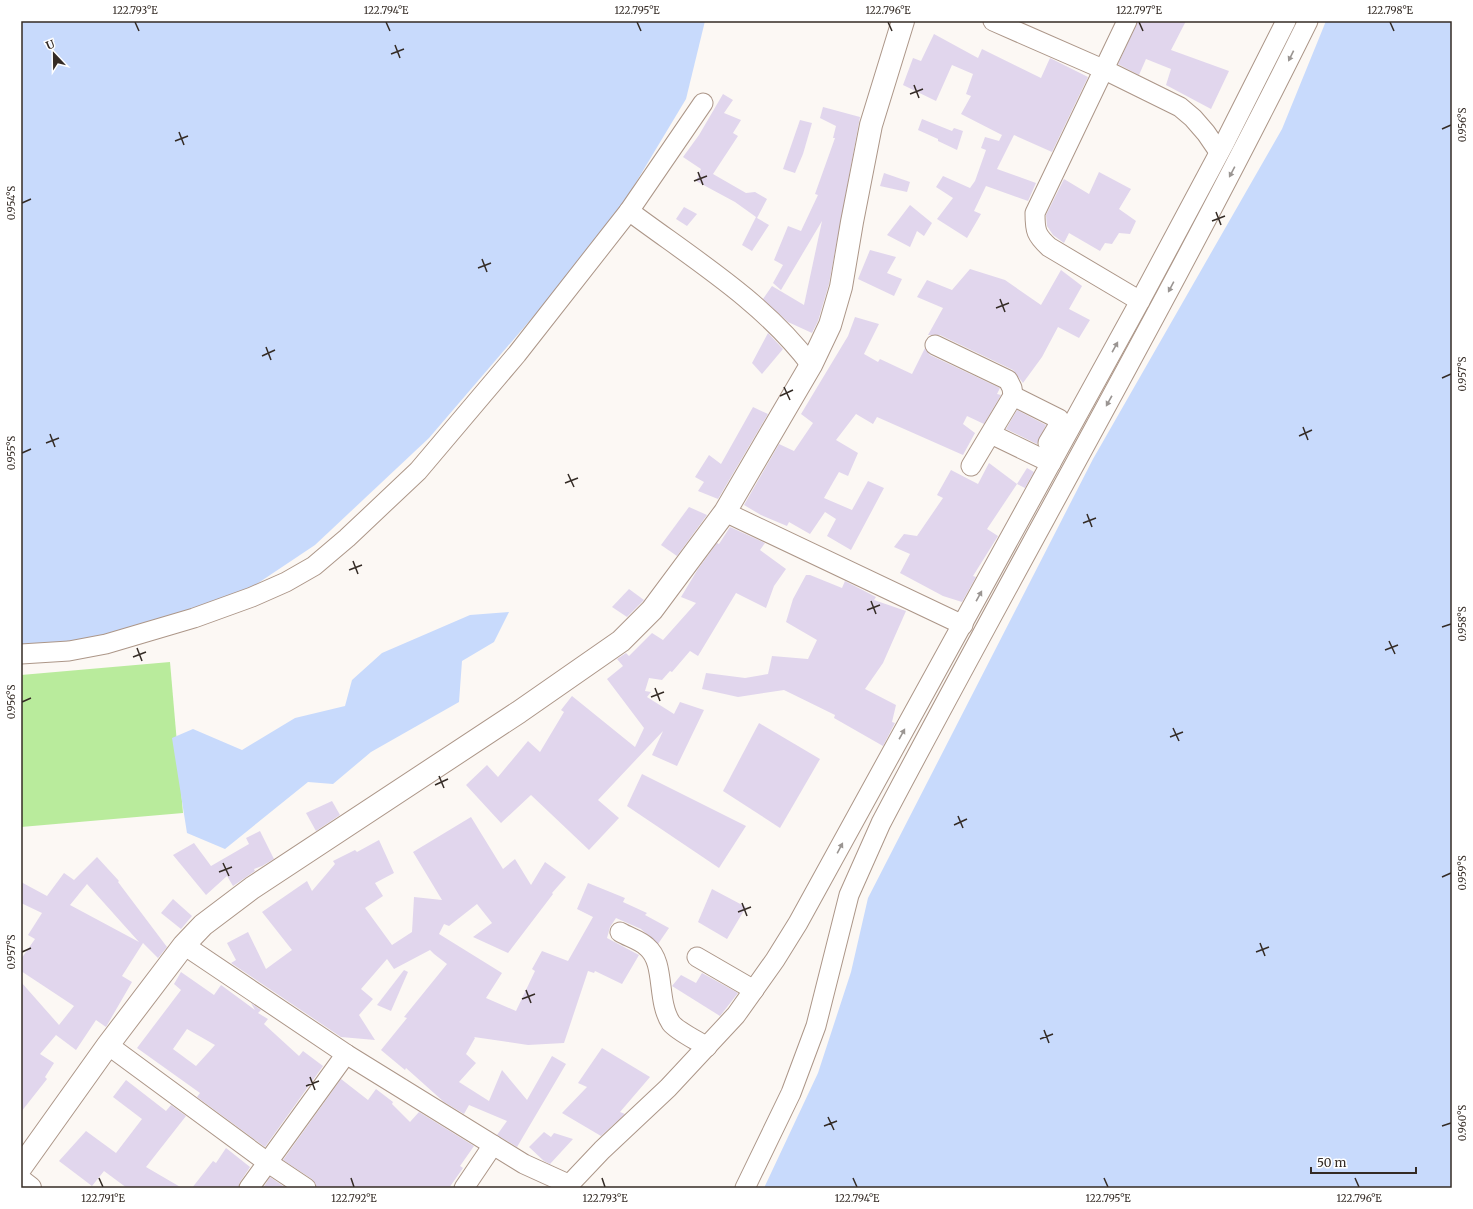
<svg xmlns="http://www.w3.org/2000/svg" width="1473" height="1209" font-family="Merriweather,serif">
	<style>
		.green { fill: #b9eb9c }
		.water { fill: #c8dafc }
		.building { fill: #e1d6ed; fill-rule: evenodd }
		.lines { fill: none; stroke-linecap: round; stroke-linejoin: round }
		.minor-casing { stroke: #ac9688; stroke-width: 21 }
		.highway-casing { stroke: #ac9688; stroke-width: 24 }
		.minor { stroke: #fff; stroke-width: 19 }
		.highway { stroke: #fff; stroke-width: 22 }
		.oneway { fill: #9a9592 }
		.ticks { fill: none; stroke: #342b25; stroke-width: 1.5 }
		.neatline { fill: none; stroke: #342b25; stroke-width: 1.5 }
		.ticks-label { font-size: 10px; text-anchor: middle; fill: #342b25 }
	</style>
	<rect width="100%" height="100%" fill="#fcf8f4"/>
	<polygon class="green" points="170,662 183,813 21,827 21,675"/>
	<g class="water">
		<polygon points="21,21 705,21 686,99 623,204 556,290 429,438 315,545 252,587 111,641 21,649"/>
		<polygon points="1326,21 1452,21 1452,1188 764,1188 818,1073 851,972 868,898 1093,459 1282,129"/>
		<polygon points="509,612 494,642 462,661 459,702 371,752 333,784 308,782 225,849 187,833 172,738 193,729 242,750 295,718 345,706 352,680 382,653 470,615"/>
	</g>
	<g class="building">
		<polygon points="1138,21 1186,21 1171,50 1229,71 1211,109 1166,85 1171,69 1146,59 1139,75 1118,64"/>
		<polygon points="934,34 978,58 982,49 1041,78 1050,58 1088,77 1052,152 1014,135 997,169 1036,183 1028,201 986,186 974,211 981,214 967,238 937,219 953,198 936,187 943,176 970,188 975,181 986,150 981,148 985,137 999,141 1002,135 961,114 971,96 966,94 973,74 952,65 936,101 903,85 913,58 921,61"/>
		<polygon points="723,94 733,100 724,113 741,120 733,133 738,136 713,174 746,193 755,192 767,199 757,218 769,225 752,251 742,245 756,217 735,202 696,181 701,169 683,157 699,135"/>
		<polygon points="823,107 860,117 829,284 818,321 812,333 788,322 763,299 772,286 804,305 822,221 781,290 773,283 783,265 774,260 788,226 801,231 818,195 815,194 835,138 833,138 836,126 820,118"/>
		<polygon points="922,119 952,131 954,128 963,131 957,150 938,141 938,139 918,130"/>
		<polygon points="800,120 812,123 803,154 795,173 783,169"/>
		<polygon points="1099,172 1131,189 1119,209 1136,221 1130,234 1119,233 1112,244 1105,243 1100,251 1069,233 1064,243 1053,235 1047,226 1046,215 1064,179 1089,194"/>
		<polygon points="884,173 910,182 907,192 880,186"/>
		<polygon points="910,205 932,223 924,236 917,231 910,247 887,235"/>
		<polygon points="684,207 697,214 687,226 676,219"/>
		<polygon points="870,250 896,257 887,273 902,279 894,296 858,279"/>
		<polygon points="970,269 1005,280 1041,305 1061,270 1082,286 1069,309 1090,320 1079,338 1058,327 1042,357 1023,383 1013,370 940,335 928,335 943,308 917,297 927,280 952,290"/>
		<polygon points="855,317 879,324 864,354 878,362 880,359 912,374 925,348 930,355 1000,388 997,394 1001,395 984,424 967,416 963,424 975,433 963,455 877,417 873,424 856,414 836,440 858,453 848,476 839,472 824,498 852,510 868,481 884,488 851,550 827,536 836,519 825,512 810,534 789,522 787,526 761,515 744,505 779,444 794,451 813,423 801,414 848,336"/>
		<polygon points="768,333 783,349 762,374 752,363"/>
		<polygon points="753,407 768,414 718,499 698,491 704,482 695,477 709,455 721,464"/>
		<polygon points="1017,410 1046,425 1037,444 1006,429"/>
		<polygon points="989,463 1017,484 987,529 998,536 973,576 976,577 962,602 943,596 900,573 910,554 894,547 904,534 917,536 943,498 937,495 951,470 978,484"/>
		<polygon points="1027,468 1034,472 1025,488 1017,484"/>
		<polygon points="689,507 707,515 677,556 661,545"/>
		<polygon points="730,527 765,543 760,550 786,569 774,586 766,608 736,593 698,656 690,651 672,672 670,671 662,680 649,678 645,691 651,692 647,697 674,714 680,702 704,710 677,766 652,755 663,731 598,800 619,818 589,850 531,795 501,823 466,785 487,765 498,777 528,741 540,752 564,712 561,710 572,696 635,747 644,728 607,679 623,666 617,659 626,653 629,656 652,633 663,640 696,603 681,597 698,569 717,543 719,544"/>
		<polygon points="806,575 810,575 842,588 845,581 876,597 874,600 906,611 883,663 865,689 896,705 892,722 895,723 883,746 834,718 835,715 784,690 738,697 702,689 706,673 745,678 768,674 772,656 808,659 817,640 786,622 793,599"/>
		<polygon points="629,589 644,600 627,617 612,607"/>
		<polygon points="759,723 820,759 780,828 723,791"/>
		<polygon points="642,774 746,826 719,868 627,806"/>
		<polygon points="332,801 340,815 316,831 306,813"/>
		<polygon points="471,817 503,869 515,859 531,885 545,862 566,877 552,893 553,894 508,953 473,937 492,923 477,904 449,926 444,924 439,934 502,973 486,998 516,1011 535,971 532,969 542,951 568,961 593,917 577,909 588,883 625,898 623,902 647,913 645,915 669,928 658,944 641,929 616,918 610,927 607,938 639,955 622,984 595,971 594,973 588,971 564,1043 528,1045 474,1037 475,1038 466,1054 476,1063 459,1082 489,1101 502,1070 527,1100 552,1056 566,1064 517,1147 497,1135 507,1121 469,1105 464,1114 444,1102 406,1068 405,1070 381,1050 407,1018 404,1017 447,964 434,954 430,950 394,969 387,959 361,989 373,999 359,1015 375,1040 341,1037 231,963 236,960 227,943 248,932 266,969 292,950 262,912 307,881 312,891 335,864 333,861 355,850 357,852 379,840 394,873 375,883 383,896 365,908 392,945 412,932 414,897 442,900 413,852"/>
		<polygon points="260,831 274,859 262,866 254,869 255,871 233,886 227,876 206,895 173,855 194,843 211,866 249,844 246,838"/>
		<path d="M97,857L119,881L118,882L167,947L158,958L143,943L122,976L132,982L106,1027L96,1020L76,1050L56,1035L40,1054L54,1063L45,1077L47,1079L21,1112V982L59,1025L74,1006L21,971V959L35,939L28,935L42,913L21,903V882L47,896L64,873L74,880ZM87,884L139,942L70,905Z"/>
		<polygon points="712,889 746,907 727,939 698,922"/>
		<polygon points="173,899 192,916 181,929 161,913"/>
		<polygon points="404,970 408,972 391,1011 377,1005"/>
		<path d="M181,972L214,995L221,985L255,1010L251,1003L261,1010L258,1013L268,1019L264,1024L299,1056L303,1051L323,1066L265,1147L197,1097L200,1093L137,1048L181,990L174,984ZM187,1029L215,1045L196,1066L173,1049Z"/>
		<polygon points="702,973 738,993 720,1016 672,986 681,975 696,983"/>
		<polygon points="602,1048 650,1077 620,1112 625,1114 601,1136 562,1113 587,1087 578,1083"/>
		<polygon points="341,1079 368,1100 376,1089 393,1102 392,1104 410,1122 419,1112 474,1146 460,1166 463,1168 449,1188 317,1188 312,1179 283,1160"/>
		<polygon points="126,1080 166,1111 171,1105 186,1116 146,1167 182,1188 127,1188 104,1171 92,1186 59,1161 86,1131 116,1153 142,1119 113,1097"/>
		<polygon points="544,1132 551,1137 554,1133 573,1139 550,1164 544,1161 529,1147"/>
		<polygon points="226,1148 250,1167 240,1182 238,1188 192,1188 213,1161 216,1163"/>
		<polygon points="270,1177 286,1188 263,1188"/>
	</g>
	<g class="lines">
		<g class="minor-casing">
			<g id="minor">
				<polyline points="993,21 1105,70 1180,107 1193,118 1206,133 1219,152"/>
				<path d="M1127,21L1035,213C1035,231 1036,235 1049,247L1140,301"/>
				<path d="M629,211C692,258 764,302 811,365"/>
				<polyline points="935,345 1008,380 1012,388 1013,396 971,466"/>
				<polyline points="1013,396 1059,419 1060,423 1048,443"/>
				<polyline points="991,434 1051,463"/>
				<polyline points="725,512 963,625"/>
				<polyline points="21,654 69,651 106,644 194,618 252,597 286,582 314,566 347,538 418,471 517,354 629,211 703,103"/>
				<path d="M620,932C628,937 640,940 647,947C666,963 656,1000 671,1023C677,1031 698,1041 707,1047"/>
				<polyline points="184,945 346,1054 524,1164 568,1184"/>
				<polyline points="697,957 754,990"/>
				<polyline points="108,1045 267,1162 306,1188"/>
				<polyline points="249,1188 346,1054"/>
				<polyline points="464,1188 493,1145"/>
				<polyline points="566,1188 602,1150 668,1088 736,1015 775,960 798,923 1140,301 1225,142 1286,21"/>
				<path d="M745,1188L791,1093L816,1026L849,895L881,823C1022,555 1174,292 1308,21"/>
			</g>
		</g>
		<g class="highway-casing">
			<g id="highway">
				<polyline points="21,1167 108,1045 184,945 203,925 252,888 519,712 621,641 652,610 725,512 811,365 830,325 841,287 852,222 871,125 903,21"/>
				<polyline points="21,1181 30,1188"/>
			</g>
		</g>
		<use href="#minor" class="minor"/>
		<use href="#highway" class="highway"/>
	</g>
	<defs><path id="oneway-solid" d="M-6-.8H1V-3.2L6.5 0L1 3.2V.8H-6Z"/></defs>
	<g class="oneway">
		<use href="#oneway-solid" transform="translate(1291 56) rotate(116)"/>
		<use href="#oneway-solid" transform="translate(1232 172) rotate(118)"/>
		<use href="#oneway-solid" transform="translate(1171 287) rotate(118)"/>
		<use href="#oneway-solid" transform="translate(1115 347) rotate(-61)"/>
		<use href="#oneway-solid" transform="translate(1109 401) rotate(119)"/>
		<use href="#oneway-solid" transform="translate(979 596) rotate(-61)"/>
		<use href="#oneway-solid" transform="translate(902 734) rotate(-61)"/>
		<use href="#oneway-solid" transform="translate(840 848) rotate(-62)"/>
	</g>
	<path class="ticks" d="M135,22L139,31M386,22L390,31M637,22L641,31M888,22L892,31M1139,22L1143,31M1390,22L1394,31M395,45L400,58M391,54L404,49M914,85L919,98M910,94L923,89M1442,129L1451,125M179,132L184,145M175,141L188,136M698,172L703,185M694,181L707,176M22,203L31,199M1216,212L1221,225M1212,221L1225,216M482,259L487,272M478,268L491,263M1000,299L1005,312M996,308L1009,303M266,347L271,360M262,356L275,350M1442,378L1451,374M784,387L790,400M780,396L793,390M1303,427L1308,440M50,434L55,447M1299,436L1312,430M46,443L59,438M22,453L31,449M568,474L574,487M565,483L578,478M1087,514L1092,527M1083,523L1096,518M353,561L358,574M349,570L362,565M871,601L876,614M867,610L880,605M1442,627L1451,624M1389,641L1395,654M137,648L142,661M1385,650L1398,645M133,657L146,652M655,688L660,701M651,697L664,692M22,702L31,698M1173,728L1179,741M1170,737L1183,732M439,776L444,788M435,785L448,779M958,816L963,828M954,825L967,819M223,863L229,876M219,872L232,867M1442,877L1451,873M742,903L747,916M738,912L751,907M1260,943L1265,956M22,952L31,948M1256,952L1269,947M526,990L531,1003M522,999L535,994M1044,1030L1049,1043M1040,1039L1053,1034M310,1077L315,1090M306,1086L319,1081M828,1117L834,1130M824,1126L837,1121M1442,1126L1451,1123M99,1178L103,1187M351,1178L354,1187M602,1178L605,1187M853,1178L857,1187M1104,1178L1108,1187M1355,1178L1359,1187"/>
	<rect width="1473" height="1209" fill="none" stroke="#ffffff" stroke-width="44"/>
	<g transform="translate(54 54) rotate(338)" stroke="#ffffff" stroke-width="3" paint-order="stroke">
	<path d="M0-3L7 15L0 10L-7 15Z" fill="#342b25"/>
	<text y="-6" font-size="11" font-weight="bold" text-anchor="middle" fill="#342b25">U</text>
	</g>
	<path d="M1311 1167v6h105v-6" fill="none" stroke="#342b25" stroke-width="2"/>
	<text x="1317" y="1167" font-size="12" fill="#342b25" stroke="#ffffff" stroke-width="3" paint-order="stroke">50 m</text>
	<rect x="22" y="22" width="1429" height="1165" class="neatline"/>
	<g class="ticks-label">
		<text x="135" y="14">122.793°E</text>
		<text x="386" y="14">122.794°E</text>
		<text x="637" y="14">122.795°E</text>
		<text x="888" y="14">122.796°E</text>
		<text x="1139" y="14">122.797°E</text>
		<text x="1390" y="14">122.798°E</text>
		<text transform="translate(1462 125) rotate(-90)" y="4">0.956°S</text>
		<text transform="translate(11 203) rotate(-90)" y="4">0.954°S</text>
		<text transform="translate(1462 374) rotate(-90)" y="4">0.957°S</text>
		<text transform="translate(11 453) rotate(-90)" y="4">0.955°S</text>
		<text transform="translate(1462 624) rotate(-90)" y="4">0.958°S</text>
		<text transform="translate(11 702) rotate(-90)" y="4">0.956°S</text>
		<text transform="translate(1462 873) rotate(-90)" y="4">0.959°S</text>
		<text transform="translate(11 952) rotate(-90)" y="4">0.957°S</text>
		<text transform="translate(1462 1123) rotate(-90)" y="4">0.960°S</text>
		<text x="103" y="1202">122.791°E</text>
		<text x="354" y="1202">122.792°E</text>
		<text x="605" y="1202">122.793°E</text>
		<text x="857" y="1202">122.794°E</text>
		<text x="1108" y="1202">122.795°E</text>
		<text x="1359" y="1202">122.796°E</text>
	</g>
</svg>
